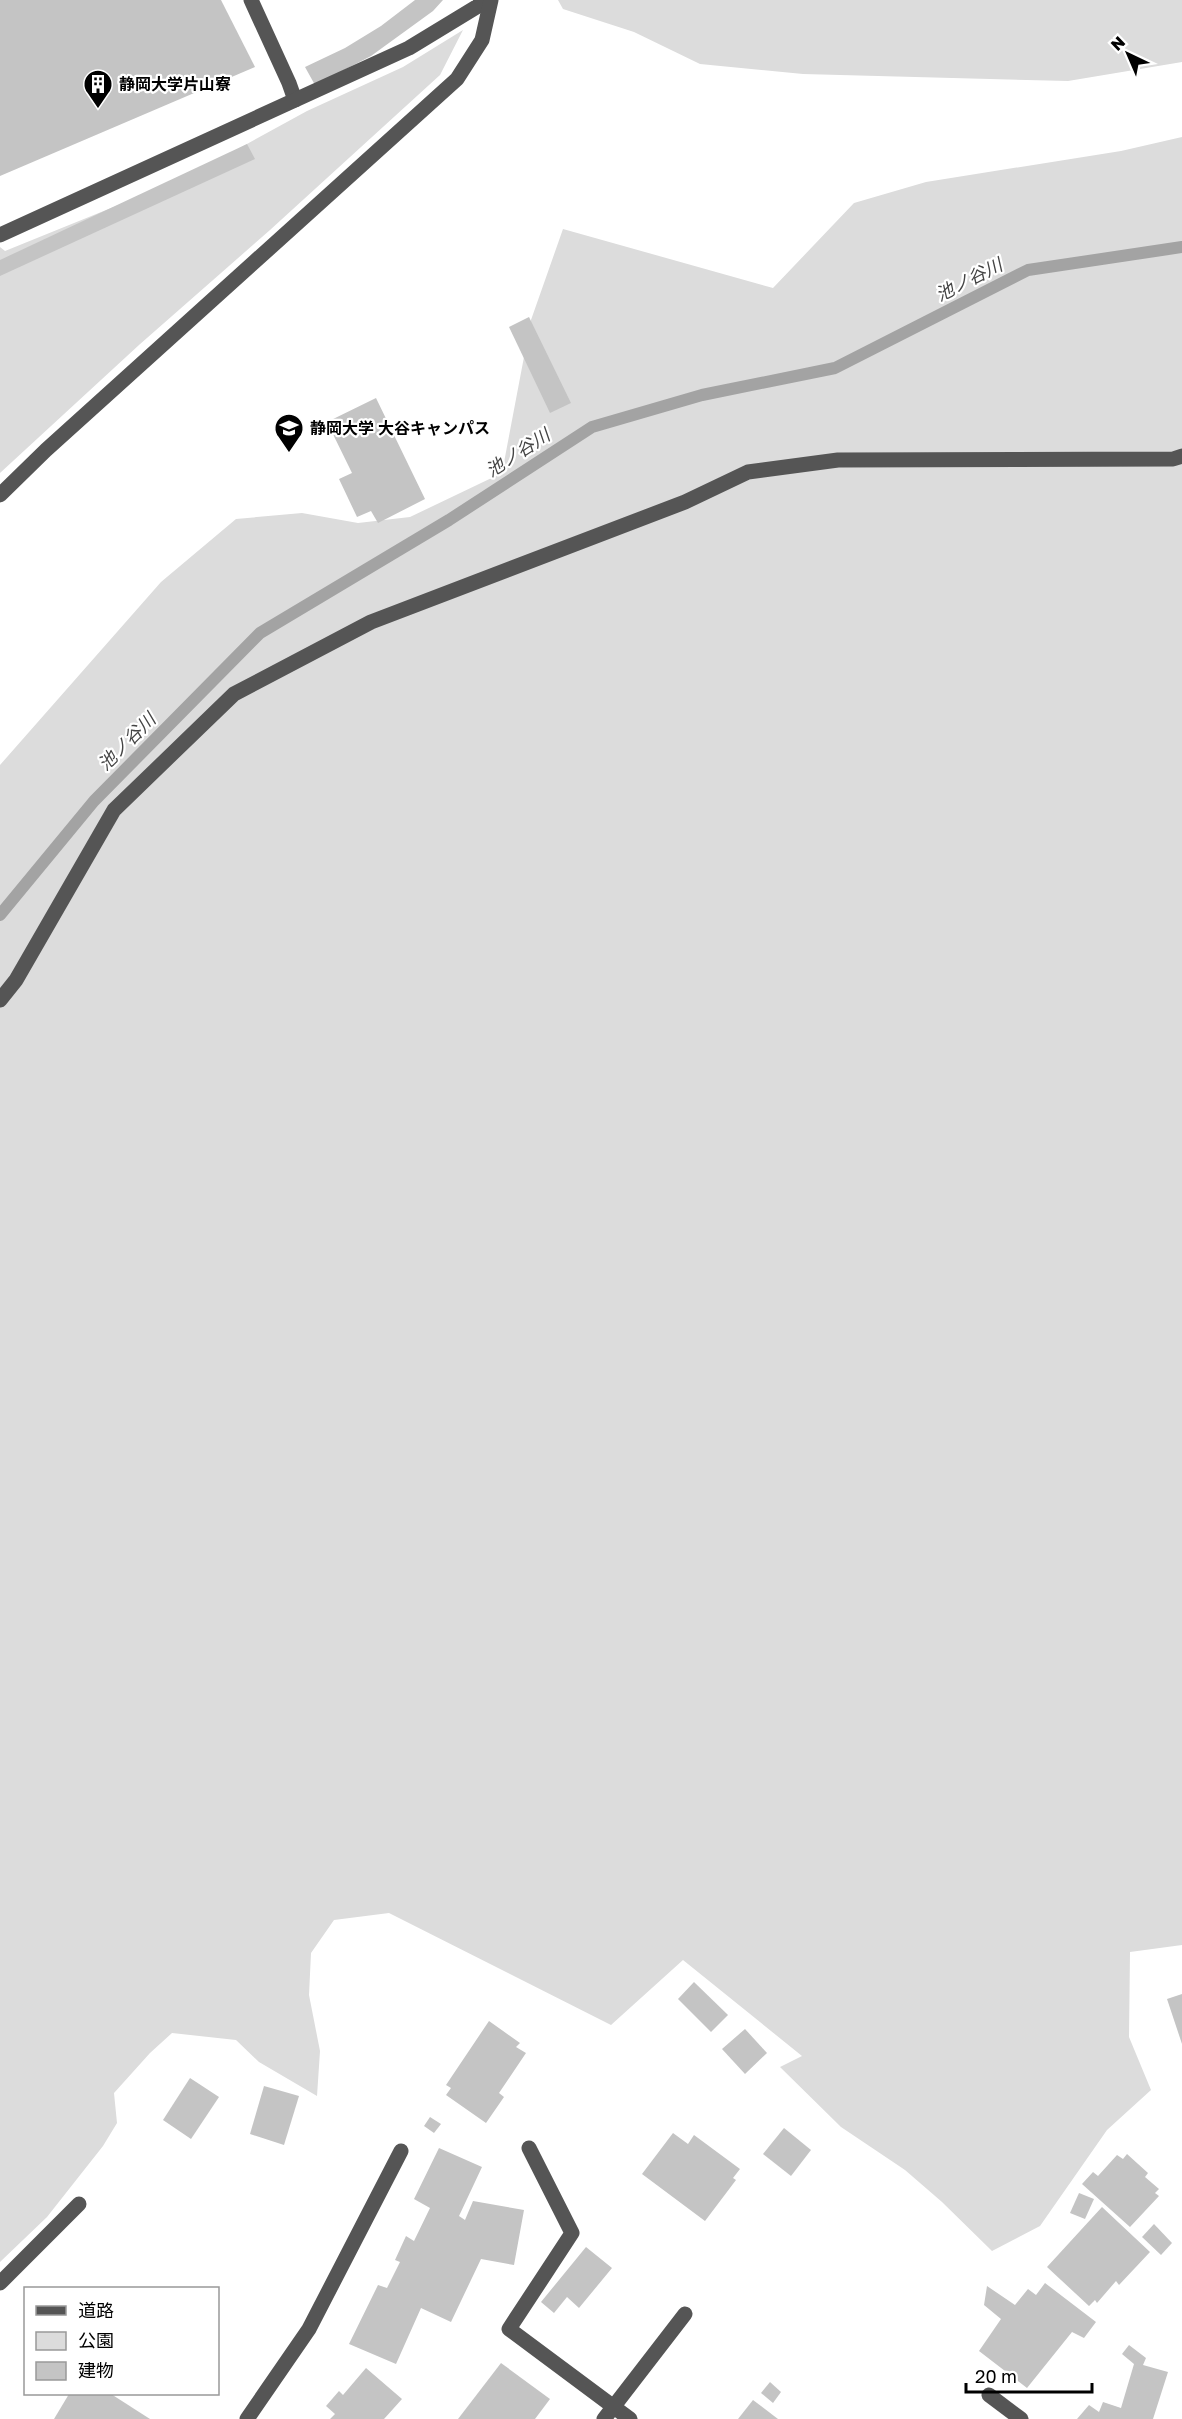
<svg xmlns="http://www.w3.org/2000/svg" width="1182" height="2419" font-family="'Golos Text','Noto Sans JP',sans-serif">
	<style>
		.green { fill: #dcdcdc }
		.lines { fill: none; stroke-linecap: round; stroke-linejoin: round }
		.stream { stroke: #a3a3a3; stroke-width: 12 }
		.building { fill: #c4c4c4 }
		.minor { stroke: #555; stroke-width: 15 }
		.labels { text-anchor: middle; stroke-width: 4.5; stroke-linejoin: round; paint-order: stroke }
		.poi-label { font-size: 16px; font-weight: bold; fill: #000; stroke: #fff; text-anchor: start }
		.water-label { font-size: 18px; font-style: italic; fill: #444; stroke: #fff }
	</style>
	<rect width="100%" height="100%" fill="#fff"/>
	<g class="green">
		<polygon points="558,0 1182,0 1182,62 1068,81 803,74 700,64 634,32 563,9"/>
		<polygon points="463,30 440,75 270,230 139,345 0,473 0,247 5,251 185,178 307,111 403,67"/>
		<polygon points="1182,137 1182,1945 1130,1952 1129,2037 1151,2090 1107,2130 1040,2226 992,2251 942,2202 905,2170 841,2127 780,2067 802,2056 683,1960 611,2025 389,1913 334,1920 311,1953 309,1995 320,2051 317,2096 259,2062 236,2040 172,2033 150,2053 114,2093 117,2123 103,2146 47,2217 0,2262 0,765 161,582 236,519 302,513 358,523 410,517 502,473 531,320 563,229 773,288 854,203 926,182 1121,151"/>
	</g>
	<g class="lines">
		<polyline class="stream" points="0,915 94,801 260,633 449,520 592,427 702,395 835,368 1028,270 1182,247"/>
	</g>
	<g class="building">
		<polygon points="0,0 221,0 255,67 0,176"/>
		<polygon points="415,0 443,0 433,11 371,56 315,85 305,67 345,48 381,26"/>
		<polygon points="247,144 255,159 0,276 0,260"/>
		<polygon points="529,317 571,403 550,413 509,327"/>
		<polygon points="376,398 425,499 378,523 371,511 357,517 339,479 352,473 327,422"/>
		<polygon points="694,1982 728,2015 711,2032 678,1999"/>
		<polygon points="1182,1994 1182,2044 1167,1999"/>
		<polygon points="489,2021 520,2043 516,2047 526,2053 499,2093 504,2097 486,2123 446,2095 451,2088 446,2085"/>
		<polygon points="745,2029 767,2053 745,2074 722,2049"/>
		<polygon points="190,2078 219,2097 191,2139 163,2120"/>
		<polygon points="264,2086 299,2096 284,2145 250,2134"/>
		<polygon points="430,2117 441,2124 434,2133 424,2126"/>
		<polygon points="784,2128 811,2150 791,2176 763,2154"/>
		<polygon points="673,2133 688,2144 694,2135 740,2169 733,2178 736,2180 705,2221 642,2174"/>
		<polygon points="439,2148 482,2167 459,2216 465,2220 473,2201 524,2210 514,2265 481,2259 451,2322 421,2308 396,2364 349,2344 378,2285 387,2288 400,2262 395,2260 406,2236 414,2241 430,2208 414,2199"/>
		<polygon points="1127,2154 1148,2173 1145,2177 1159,2189 1155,2193 1159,2196 1130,2227 1082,2184 1093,2172 1098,2176 1117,2155 1123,2159"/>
		<polygon points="1079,2193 1094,2199 1085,2219 1070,2213"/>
		<polygon points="1102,2207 1150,2252 1119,2285 1116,2281 1097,2303 1095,2300 1089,2306 1047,2267"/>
		<polygon points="1154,2224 1172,2243 1161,2255 1142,2237"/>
		<polygon points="586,2247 612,2268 579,2308 567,2297 554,2313 541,2302"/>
		<polygon points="1045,2283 1096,2322 1084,2338 1072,2332 1027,2388 979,2351 1001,2319 984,2305 987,2286 1015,2305 1028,2289 1036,2295"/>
		<polygon points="1129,2345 1146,2358 1143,2365 1168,2372 1153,2419 1077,2419 1089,2405 1099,2412 1103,2402 1121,2408 1134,2364 1122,2354"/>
		<polygon points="501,2363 550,2399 535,2419 458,2419"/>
		<polygon points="366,2368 402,2399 384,2419 330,2419 335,2414 326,2406 339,2391 343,2395"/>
		<polygon points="770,2382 781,2392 773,2403 761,2393"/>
		<polygon points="69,2394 111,2394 150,2419 54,2419"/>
		<polygon points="753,2400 778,2419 738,2419"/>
	</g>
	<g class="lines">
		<g class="minor">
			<polyline points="251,0 289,83 295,100"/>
			<polyline points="0,235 409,48 478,6 483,0"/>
			<polyline points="0,495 46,450 457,79 482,40 491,0"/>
			<polyline points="0,1000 16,980 114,810 234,694 371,622 685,502 748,472 838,460 1173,459 1182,456"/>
			<polyline points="529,2148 572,2233 509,2329 630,2419"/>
			<polyline points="0,2283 79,2204"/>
			<polyline points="989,2395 1021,2419"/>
			<polyline points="247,2419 309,2329 401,2151"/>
			<polyline points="604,2419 685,2314"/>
		</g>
	</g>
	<defs>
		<g id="building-pin" transform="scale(1.5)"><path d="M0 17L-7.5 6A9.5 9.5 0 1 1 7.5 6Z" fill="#000" stroke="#fff"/><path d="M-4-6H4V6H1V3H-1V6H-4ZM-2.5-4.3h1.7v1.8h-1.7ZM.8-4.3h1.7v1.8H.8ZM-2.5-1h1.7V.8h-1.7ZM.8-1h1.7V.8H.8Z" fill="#fff"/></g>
		<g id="university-pin" transform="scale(1.5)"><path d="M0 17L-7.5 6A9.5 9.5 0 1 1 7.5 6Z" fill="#000" stroke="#fff"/><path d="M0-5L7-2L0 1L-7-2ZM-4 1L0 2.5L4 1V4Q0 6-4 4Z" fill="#fff"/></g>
	</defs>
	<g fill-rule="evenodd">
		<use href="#building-pin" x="98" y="84"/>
		<use href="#university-pin" x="289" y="428"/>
	</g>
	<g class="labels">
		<g class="poi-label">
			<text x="119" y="90">静岡大学片山寮</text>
			<text x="310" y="434">静岡大学 大谷キャンパス</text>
		</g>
		<g class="water-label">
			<text transform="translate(969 280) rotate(-27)" y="6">池ノ谷川</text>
			<text transform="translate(518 453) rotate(-33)" y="6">池ノ谷川</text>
			<text transform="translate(127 742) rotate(-45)" y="6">池ノ谷川</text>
		</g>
	</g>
	<rect x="24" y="2287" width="195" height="108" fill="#ffffff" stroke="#999999" stroke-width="1.5"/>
	<rect x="36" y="2306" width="30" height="9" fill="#555555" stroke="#999999" stroke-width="1.5"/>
	<text x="78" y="2317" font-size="18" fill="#000000">道路</text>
	<rect x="36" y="2332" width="30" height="18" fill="#dcdcdc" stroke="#999999" stroke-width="1.5"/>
	<text x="78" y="2347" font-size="18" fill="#000000">公園</text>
	<rect x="36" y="2362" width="30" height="18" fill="#c4c4c4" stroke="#999999" stroke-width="1.5"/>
	<text x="78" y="2377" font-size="18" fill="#000000">建物</text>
	<g transform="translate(1128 54) rotate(316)" stroke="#ffffff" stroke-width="4.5" paint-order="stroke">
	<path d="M0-4.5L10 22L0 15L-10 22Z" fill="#000000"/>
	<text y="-9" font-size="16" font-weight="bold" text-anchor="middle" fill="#000000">N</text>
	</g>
	<path d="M966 2383v9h126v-9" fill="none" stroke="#000000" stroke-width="3"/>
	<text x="975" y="2383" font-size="18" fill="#000000" stroke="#ffffff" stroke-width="4.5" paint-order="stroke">20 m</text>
</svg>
